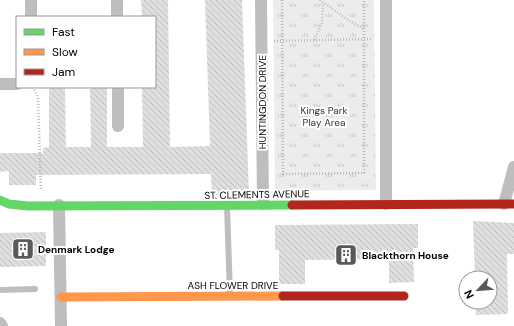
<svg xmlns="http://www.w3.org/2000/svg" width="514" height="326" font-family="'DM Sans',sans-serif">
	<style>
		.park { fill: url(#park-tufts) }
		.building { fill: url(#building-back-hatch) }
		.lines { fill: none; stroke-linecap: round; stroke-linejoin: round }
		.path { stroke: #b9b9b9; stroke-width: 2.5; stroke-dasharray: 1 2; stroke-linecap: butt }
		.lane { stroke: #bebebe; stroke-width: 6 }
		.street { stroke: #bebebe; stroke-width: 12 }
		.fast { stroke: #63d668; stroke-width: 9 }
		.slow { stroke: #ff974d; stroke-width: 9 }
		.jam { stroke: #b3261e; stroke-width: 9 }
		.labels { text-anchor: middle; stroke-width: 4; stroke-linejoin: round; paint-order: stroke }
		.street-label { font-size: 10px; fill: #000; stroke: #fff }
		.park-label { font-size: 10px; fill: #333; stroke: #fff }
		.poi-label { font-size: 10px; font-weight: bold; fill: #000; stroke: #fff; text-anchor: start }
	</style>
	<defs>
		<pattern id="park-tufts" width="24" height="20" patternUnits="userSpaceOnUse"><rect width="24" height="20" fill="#ececec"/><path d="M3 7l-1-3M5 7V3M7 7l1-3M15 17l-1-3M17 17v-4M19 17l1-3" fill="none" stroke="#c9c9c9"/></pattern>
		<pattern id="building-back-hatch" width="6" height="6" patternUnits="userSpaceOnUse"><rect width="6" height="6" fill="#dfdfdf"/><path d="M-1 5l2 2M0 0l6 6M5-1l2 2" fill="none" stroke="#bebebe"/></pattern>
	</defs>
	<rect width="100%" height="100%" fill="#fff"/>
	<polygon class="park" points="273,0 374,0 376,190 275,191"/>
	<g class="building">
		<polygon points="141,0 168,0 170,147 210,146 205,0 242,0 249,195 212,195 211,174 36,175 36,185 9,185 9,171 0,172 0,153 43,153 43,148 49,147 49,87 65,87 66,147 91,147 90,87 107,87 107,147 143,147 142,87 155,87 155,17 142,17"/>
		<polygon points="473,221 514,223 514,254 507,254 508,314 476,315 475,302 490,302 490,278 475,278"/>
		<polygon points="418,224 418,248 413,248 414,282 389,283 389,259 305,260 305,284 279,284 279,250 275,250 275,225"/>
		<polygon points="46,232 46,266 0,267 0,233"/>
	</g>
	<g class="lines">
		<g class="path">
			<polyline points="282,0 283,174 364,173 364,0"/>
			<polyline points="320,0 348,20 364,29"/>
			<polyline points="314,40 322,23 323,3"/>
			<polyline points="274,41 373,39"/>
			<polyline points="33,87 38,98 41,191"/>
		</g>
		<g class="lane">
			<polyline points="227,206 230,295"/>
			<polyline points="0,290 35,289"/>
		</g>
		<g class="street">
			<polyline points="117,0 117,17"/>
			<polyline points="261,0 263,204"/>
			<polyline points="31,17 31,0"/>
			<polyline points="0,84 17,84"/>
			<polyline points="118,87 118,126"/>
			<polyline points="386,204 386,0"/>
			<polyline points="504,204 514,167"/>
			<polyline points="59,205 61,326"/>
			<polyline points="0,323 2,326"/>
		</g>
		<polyline class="fast" points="0,200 9,204 28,206 292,205"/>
		<polyline class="slow" points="61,297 283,296"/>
		<g class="jam">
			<polyline points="292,205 514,204"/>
			<polyline points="283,296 404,296"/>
		</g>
	</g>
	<defs>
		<g id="building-square" transform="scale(1.15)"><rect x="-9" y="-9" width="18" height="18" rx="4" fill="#595959" stroke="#fff"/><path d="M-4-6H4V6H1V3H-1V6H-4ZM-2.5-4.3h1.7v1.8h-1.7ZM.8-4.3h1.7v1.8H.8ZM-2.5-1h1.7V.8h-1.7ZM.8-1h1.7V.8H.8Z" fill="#fff"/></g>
	</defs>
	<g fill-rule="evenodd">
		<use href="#building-square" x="23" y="249"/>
		<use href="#building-square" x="346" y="255"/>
	</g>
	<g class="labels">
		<g class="street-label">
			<text transform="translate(262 102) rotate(-90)" y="4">HUNTINGDON DRIVE</text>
			<text transform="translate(257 194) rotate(-1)" y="4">ST. CLEMENTS AVENUE</text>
			<text x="233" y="289">ASH FLOWER DRIVE</text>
		</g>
		<g class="park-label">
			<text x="324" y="114">Kings Park<tspan x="324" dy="12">Play Area</tspan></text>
		</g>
		<g class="poi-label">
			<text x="38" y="253">Denmark Lodge</text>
			<text x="362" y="259">Blackthorn House</text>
		</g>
	</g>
	<rect x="16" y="16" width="140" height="72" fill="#ffffff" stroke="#999999"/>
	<rect x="24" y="29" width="20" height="6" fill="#63d668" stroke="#999999"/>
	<text x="52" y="36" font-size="12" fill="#000000">Fast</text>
	<rect x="24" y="49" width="20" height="6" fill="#ff974d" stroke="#999999"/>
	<text x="52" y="56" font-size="12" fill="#000000">Slow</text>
	<rect x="24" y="69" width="20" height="6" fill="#b3261e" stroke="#999999"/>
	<text x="52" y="76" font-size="12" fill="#000000">Jam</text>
	<g transform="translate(478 290) rotate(244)"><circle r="19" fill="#ffffff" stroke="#999999"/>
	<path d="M0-3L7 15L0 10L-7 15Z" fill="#595959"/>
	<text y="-6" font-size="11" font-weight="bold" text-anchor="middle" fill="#000000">N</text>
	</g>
</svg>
